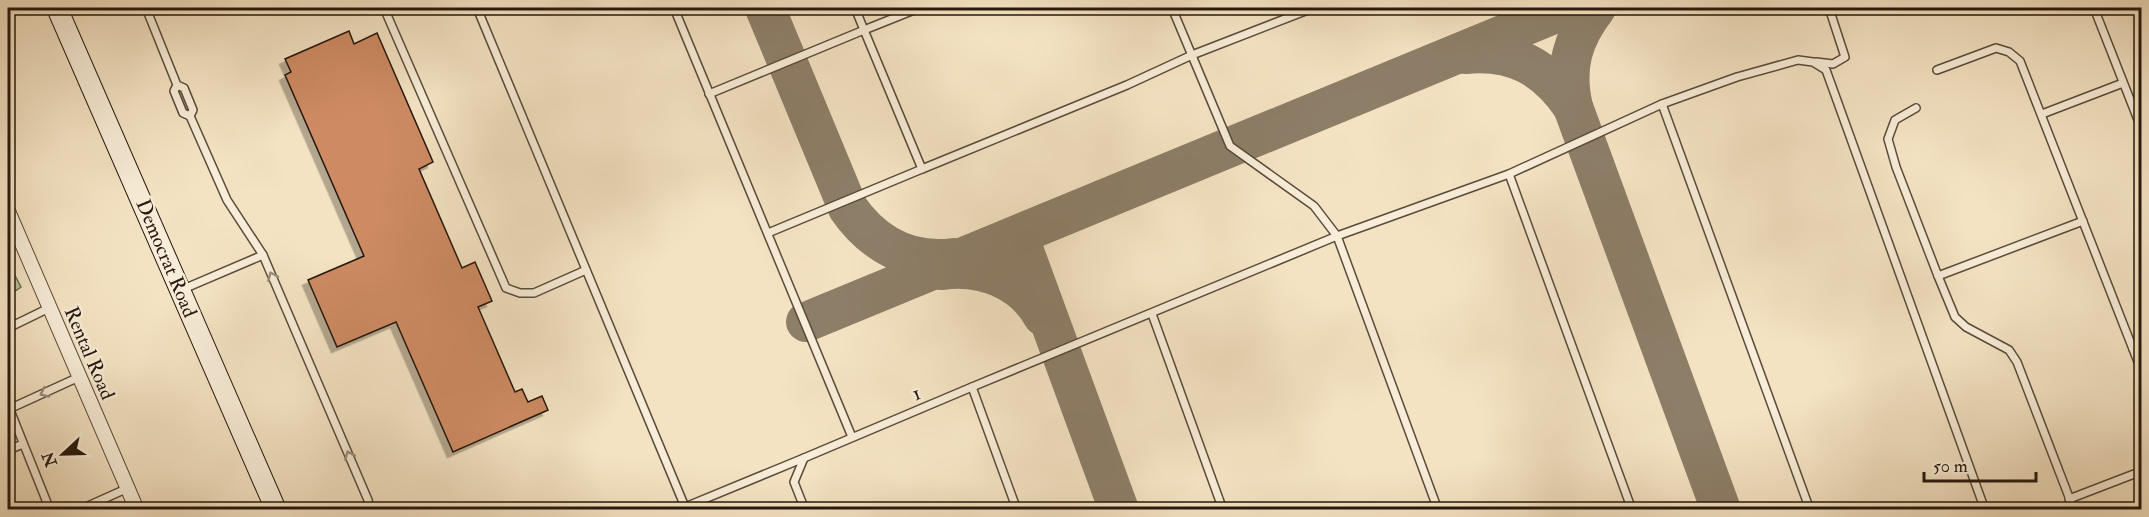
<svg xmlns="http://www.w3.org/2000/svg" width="2149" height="517" font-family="'IM FELL Double Pica',serif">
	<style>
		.green { fill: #b7c497; stroke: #6e6e52; stroke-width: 1.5 }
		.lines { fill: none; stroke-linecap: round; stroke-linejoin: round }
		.taxiway { stroke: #8d7e68; stroke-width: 40 }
		.building { fill: #ce8b64; stroke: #26180d; stroke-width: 1.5; filter: url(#shadow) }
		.lane-casing { stroke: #5a4b3a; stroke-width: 10 }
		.street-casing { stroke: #5a4b3a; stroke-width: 16 }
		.secondary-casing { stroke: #26180d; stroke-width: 22 }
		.lane { stroke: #f8edd8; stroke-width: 7 }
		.street { stroke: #f8edd8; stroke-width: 14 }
		.secondary { stroke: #f8edd8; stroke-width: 20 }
		.oneway { stroke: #9a8d7d }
		.labels { text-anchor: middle; stroke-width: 5; stroke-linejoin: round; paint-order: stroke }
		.street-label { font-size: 20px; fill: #26180d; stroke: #f8edd8 }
	</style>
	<defs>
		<filter id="shadow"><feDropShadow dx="-5.5" dy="5.5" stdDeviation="0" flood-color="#0004"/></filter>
	</defs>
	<rect width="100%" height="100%" fill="#f4e3c3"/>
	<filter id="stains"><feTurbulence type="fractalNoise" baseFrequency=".00333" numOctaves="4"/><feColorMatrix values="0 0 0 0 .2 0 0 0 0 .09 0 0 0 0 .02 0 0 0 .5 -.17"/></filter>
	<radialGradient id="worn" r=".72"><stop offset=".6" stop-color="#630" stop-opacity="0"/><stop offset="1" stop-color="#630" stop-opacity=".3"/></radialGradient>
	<polygon class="green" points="8,262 21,287 8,296"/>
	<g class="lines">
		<g class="taxiway">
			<path d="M765,8L848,208C873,244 909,264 954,258"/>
			<path d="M1596,8C1572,39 1564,68 1573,107L1721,510"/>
			<path d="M1465,54C1513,49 1546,67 1573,107"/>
			<polyline points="1018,235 1119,510"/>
			<path d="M942,270C981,264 1023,280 1043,316"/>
			<polyline points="806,322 1568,8"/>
		</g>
	</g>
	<polygon class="building" points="349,31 354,44 377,33 433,162 419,169 462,268 475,262 492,301 478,307 515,392 522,389 528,402 542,396 548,410 453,452 396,322 337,347 308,280 364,256 285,75 291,72 285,59"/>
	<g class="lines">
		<g class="lane-casing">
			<g id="lane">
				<polyline points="146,8 177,85 174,91 183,113 190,116 193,110 184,88 177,85"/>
				<polyline points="384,8 506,288 520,293 534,293 586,270"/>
				<polyline points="477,8 685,507 804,458"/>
				<polyline points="674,8 852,437"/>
				<polyline points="855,8 864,30 919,8"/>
				<polyline points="1172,8 1230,146 1314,206 1337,236 1438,510"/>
				<polyline points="2094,8 2142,130"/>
				<polyline points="1816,62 1833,64 1845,57 1829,8"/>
				<polyline points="1937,70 1996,48 2009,52 2020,61 2142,372"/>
				<polyline points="709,94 864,30 922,169 1127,85 1192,55 1313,8"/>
				<polyline points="1662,104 1810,510"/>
				<polyline points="1916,108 1895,120 1888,139 1896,167 1938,276 1955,317 1966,327 2009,350 2017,362 2074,510"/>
				<polyline points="2042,114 2123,83"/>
				<polyline points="190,116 227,200 263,255"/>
				<polyline points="1509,174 1662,104 1737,77 1798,60 1813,62 1826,70 1985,510"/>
				<polyline points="768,233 922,169"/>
				<polyline points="1938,276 2083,221"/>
				<polyline points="181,290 263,255 368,500 370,510"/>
				<polyline points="1152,314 1223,510"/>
				<polyline points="8,328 49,308"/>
				<polyline points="2133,349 2142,346"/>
				<polyline points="972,387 1337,236 1509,174 1632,510"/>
				<polyline points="8,405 50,510"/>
				<polyline points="9,409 79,377"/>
				<polyline points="8,450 23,444"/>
				<polyline points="2069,499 2142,471"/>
				<polyline points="79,510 128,488"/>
				<polyline points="805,510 794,482 804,458 972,387 1017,510"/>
			</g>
		</g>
		<g class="street-casing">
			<polyline id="street" points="8,211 137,510"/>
		</g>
		<g class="secondary-casing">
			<polyline id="secondary" points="57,8 276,510"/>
		</g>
		<use href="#lane" class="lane"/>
		<use href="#street" class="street"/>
		<use href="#secondary" class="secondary"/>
	</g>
	<defs><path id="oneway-chevron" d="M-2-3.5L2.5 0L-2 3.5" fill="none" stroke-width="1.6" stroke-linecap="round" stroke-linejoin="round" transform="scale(1.5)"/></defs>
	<g class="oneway">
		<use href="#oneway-chevron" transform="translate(272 276) rotate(-113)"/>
		<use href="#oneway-chevron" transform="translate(44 393) rotate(155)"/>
		<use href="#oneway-chevron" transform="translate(349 455) rotate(-113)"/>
	</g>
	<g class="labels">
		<g class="street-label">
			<text transform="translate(167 258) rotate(67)" y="7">Democrat Road</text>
			<text transform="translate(90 353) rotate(67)" y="7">Rental Road</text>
			<text transform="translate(916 393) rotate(-23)" y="7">1</text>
		</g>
	</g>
	<rect width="2149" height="517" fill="none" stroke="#f4e3c3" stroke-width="30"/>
	<rect x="9" y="9" width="2131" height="499" fill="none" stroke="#26180d" stroke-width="3"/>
	<rect x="15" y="15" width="2119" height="487" fill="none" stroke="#26180d" stroke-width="1.5"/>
	<g transform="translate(63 454) rotate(248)" stroke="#f8edd8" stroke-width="4.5" paint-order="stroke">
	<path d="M0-4.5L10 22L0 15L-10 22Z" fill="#26180d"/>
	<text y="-9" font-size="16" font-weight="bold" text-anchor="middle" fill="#26180d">N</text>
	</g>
	<path d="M1924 472v9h112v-9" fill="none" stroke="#26180d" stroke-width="3"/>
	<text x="1933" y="472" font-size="18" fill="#26180d" stroke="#f8edd8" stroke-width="4.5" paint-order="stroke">50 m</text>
	<rect width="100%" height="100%" filter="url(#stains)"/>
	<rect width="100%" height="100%" fill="url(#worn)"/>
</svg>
